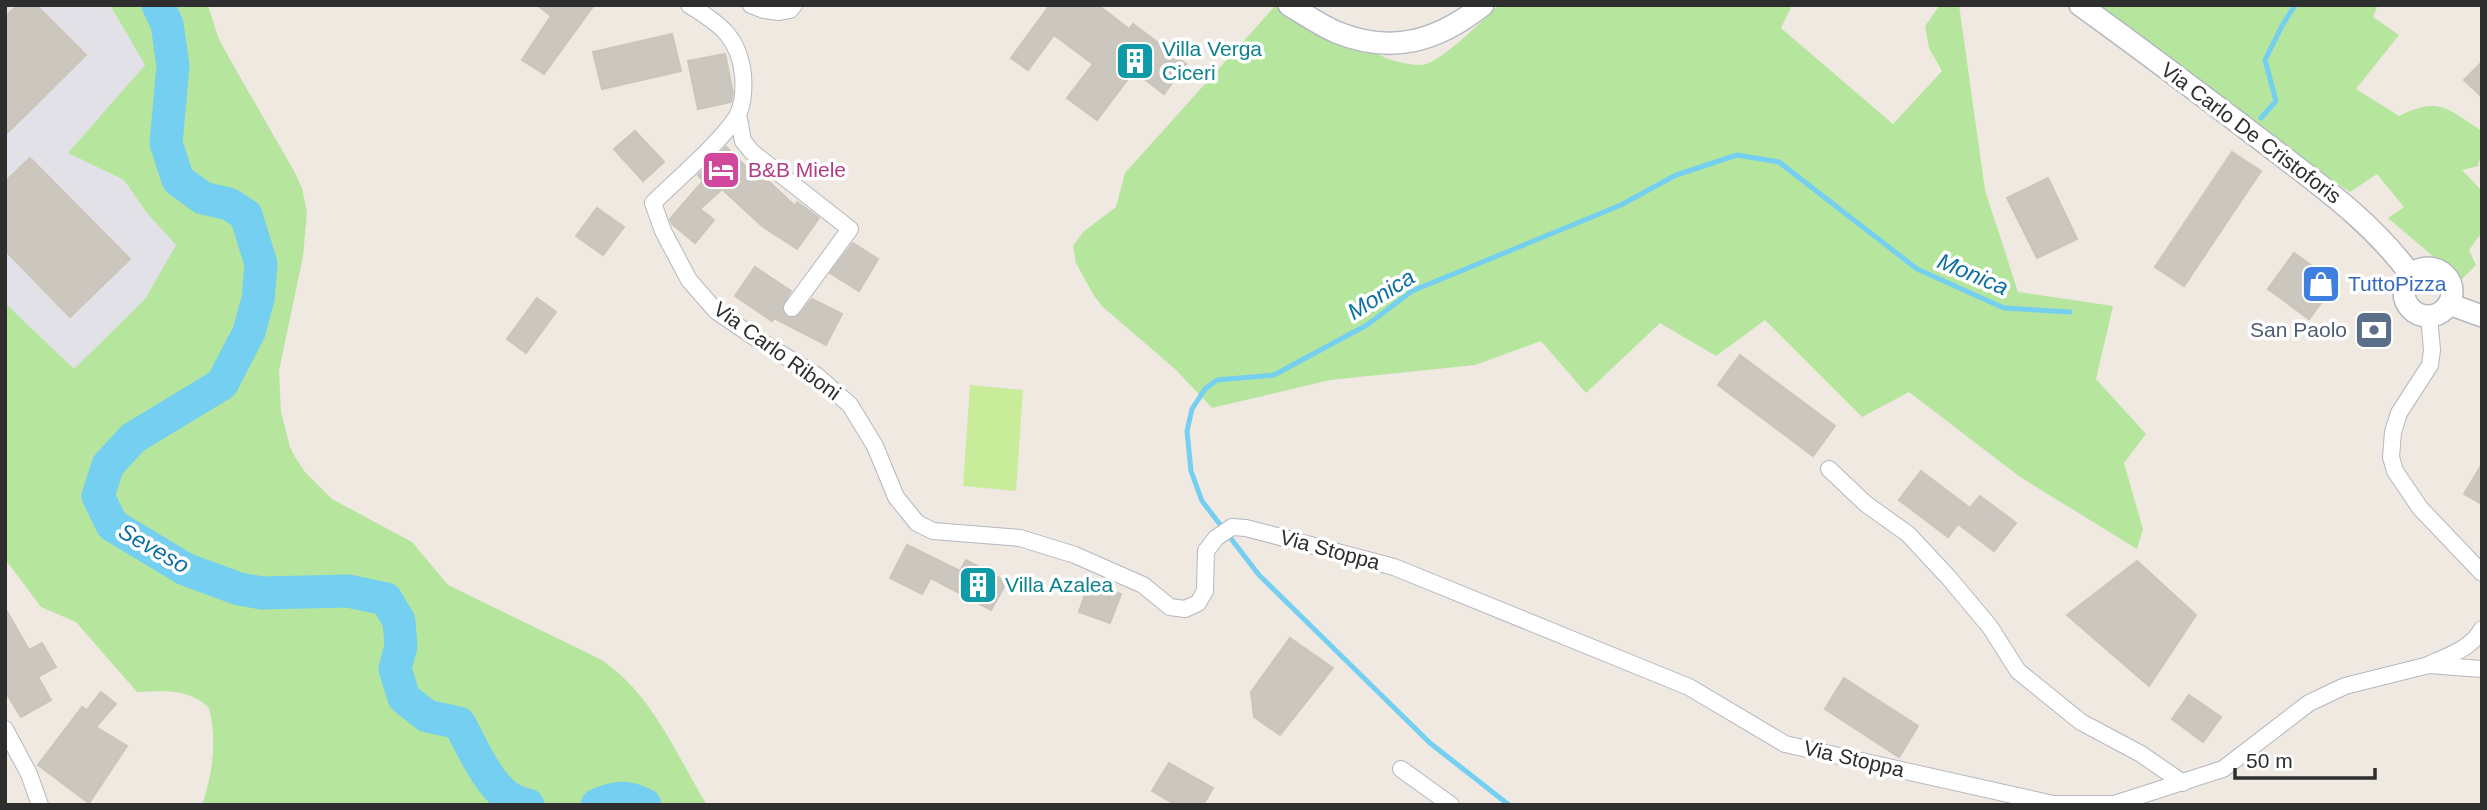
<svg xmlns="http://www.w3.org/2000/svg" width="2487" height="810" font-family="Arial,sans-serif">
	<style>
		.industrial { fill: #e3e1e8 }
		.green { fill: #b6e59e }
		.pitch { fill: #c9ec9a }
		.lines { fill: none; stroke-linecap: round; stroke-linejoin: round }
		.stream { stroke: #75cff0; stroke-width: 5 }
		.river { stroke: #75cff0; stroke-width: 33 }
		.building { fill: #cbc7bf; stroke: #cbc5ba; stroke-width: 2 }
		.street-casing { stroke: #b4b7c1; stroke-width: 18 }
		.secondary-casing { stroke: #b4b7c1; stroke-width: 24 }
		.street { stroke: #fff; stroke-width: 16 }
		.secondary { stroke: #fff; stroke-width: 21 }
		.labels { text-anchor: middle; stroke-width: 7; stroke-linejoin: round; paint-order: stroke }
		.culture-label { font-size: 21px; fill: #0d838f; stroke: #fff; text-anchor: start }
		.street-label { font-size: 21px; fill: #2e2e2e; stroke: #fff }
		.hotel-label { font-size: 21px; fill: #b23c85; stroke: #fff; text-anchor: start }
		.shop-label { font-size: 21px; fill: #366cbe; stroke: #fff; text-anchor: start }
		.service-label { font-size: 21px; fill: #4e5e75; stroke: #fff; text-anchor: end }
		.water-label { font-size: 23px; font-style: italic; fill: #0d6fa3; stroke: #fff }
	</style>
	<rect width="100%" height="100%" fill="#efe9e1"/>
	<polygon class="industrial" points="5,5 110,5 145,65 68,153 124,180 148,213 177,245 145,299 74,369 5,303"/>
	<g class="green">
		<path d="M110,5H208L218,37L228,56L294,171L302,188L307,212L303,256L279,371L281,412L290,447L295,457L305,472L332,499L412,542L448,585L600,659C653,694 675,753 707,805H202C213,773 217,740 209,708C189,688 163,691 137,692L76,622L41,607L5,559V303L74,369L145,299L176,245L147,213L124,180L68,153L145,65Z"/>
		<path d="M1276,5L1388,59C1400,62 1414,67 1426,64C1444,59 1484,19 1499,5H1792L1781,28L1893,124L1942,71L1929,48L1925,26L1940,5H1959L1985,190L2018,292L2113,306L2096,379L2146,434L2124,463L2143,529L2137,549L2020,477L1909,392L1862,417L1765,320L1716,356L1660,323L1586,393L1541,341L1475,365L1330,380L1212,408L1175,369L1103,307L1094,296L1076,263L1073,246L1083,232L1116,207L1125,173Z"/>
		<path d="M2096,5H2378L2373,17L2399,35L2356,89L2399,116C2440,96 2447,109 2482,131V149L2478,166L2462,170L2482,191V232L2469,250L2476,265L2461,280L2388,218L2404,207L2377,174L2350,192L2309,164Z"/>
	</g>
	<polygon class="pitch" points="970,385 1023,390 1016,491 963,486"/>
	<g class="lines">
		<g class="stream">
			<polyline points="2261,118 2276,101 2265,60 2283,24 2295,5"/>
			<polyline points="1509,805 1430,743 1259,575 1202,501 1191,471 1187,431 1192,409 1205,389 1217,380 1274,375 1367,325 1412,291 1621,205 1676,175 1737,155 1779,162 1917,269 2004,308 2070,312"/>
		</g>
		<g class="river">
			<path d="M158,5L167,24L173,66L166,143L178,180L203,198L229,204L246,215L261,264L258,299L249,332L222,384L133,438L108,465L98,496L112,525L185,569L239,589L262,593L348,591L386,599L399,621L401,646L395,669L404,698L427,716L459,723C475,751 493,801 528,805"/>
			<path d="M597,805C615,797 627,795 645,805"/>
		</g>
	</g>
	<g class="building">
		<polygon points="18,5 36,5 86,55 5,135 5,17"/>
		<polygon points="537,5 594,5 544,74 522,60 551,16"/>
		<polygon points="1050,5 1098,5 1129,29 1133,24 1186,64 1164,94 1134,71 1097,120 1067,98 1093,64 1054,35 1028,70 1011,58"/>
		<polygon points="672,34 681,71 602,89 593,52"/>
		<polygon points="725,54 733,93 731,102 698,109 688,61"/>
		<polygon points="2482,62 2482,97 2464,80"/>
		<polygon points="635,131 664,162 643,181 614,149"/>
		<polygon points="726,147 761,182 765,178 795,206 797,202 819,218 797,249 762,226 722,189 700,209 714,220 695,243 672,224 670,219 703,181 698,175"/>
		<polygon points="2232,152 2261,171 2184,286 2155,267"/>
		<polygon points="30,158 130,259 70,317 5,250 5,182"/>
		<polygon points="2048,178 2077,239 2037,258 2007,198"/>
		<polygon points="597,208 624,227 603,255 576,236"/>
		<polygon points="853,243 878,259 859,291 830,273"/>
		<polygon points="2294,253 2336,283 2309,319 2268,289"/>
		<polygon points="755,267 791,291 782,306 786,317 797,317 812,299 842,314 826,345 774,318 772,321 735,296"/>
		<polygon points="537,298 556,312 526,353 507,339"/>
		<polygon points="1740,355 1835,426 1813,456 1718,385"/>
		<polygon points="2482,464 2482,504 2464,494"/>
		<polygon points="1921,471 1970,508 1980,496 2016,523 1994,551 1958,524 1948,537 1899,500"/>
		<polygon points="907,545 960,571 966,560 1007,582 991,610 931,578 922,594 890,578"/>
		<polygon points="2137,561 2196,615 2149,686 2067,615"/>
		<polygon points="1089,583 1121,594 1110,623 1079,612"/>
		<polygon points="5,608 29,650 42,643 56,667 38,677 51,700 21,717 5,691"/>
		<polygon points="1290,638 1333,668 1280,735 1254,717 1251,692"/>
		<polygon points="1844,678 1918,726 1899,757 1825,709"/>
		<polygon points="101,692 116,704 96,727 127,746 89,803 38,765 82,707 87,710"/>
		<polygon points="2189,695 2221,717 2203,742 2172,719"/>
		<polygon points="1169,763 1213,788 1203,805 1176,805 1152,791"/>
	</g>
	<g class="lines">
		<g class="street-casing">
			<g id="street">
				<path d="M689,5C720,24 739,37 743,75C744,88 744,100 739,112C729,135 673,183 653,203L663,231L689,280L716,311L757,339L816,375L850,405L875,446L896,497L917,523L933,531L1020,538L1075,555L1143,585L1170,607L1185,609L1198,603L1205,591L1206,551L1216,538L1232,527L1246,528L1394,567L1689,687L1785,744L2053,804H2114L2223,769L2309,703L2345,686L2429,665L2482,669"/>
				<polyline points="751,5 764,10 779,12 790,10 794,5"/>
				<polyline points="738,114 743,141 752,152 850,229 792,308"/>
				<polyline points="2429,316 2432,350 2430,365 2399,413 2393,432 2391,457 2395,471 2420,508 2482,573"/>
				<polyline points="1829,469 1866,504 1908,534 1949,578 1990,627 2018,671 2081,722 2141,754 2183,783"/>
				<path d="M2430,664C2448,656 2472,648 2482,629"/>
				<polyline points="5,729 29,774 40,805"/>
				<polyline points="1401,769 1451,805"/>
			</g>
		</g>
		<g class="secondary-casing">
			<g id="secondary">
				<path d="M1289,5C1304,14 1320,25 1336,32C1392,55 1438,41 1483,5"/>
				<path d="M2080,5C2144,51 2206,98 2269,146C2321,186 2371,221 2411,275"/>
				<circle cx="2428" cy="292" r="24"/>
				<polyline points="2449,304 2482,316"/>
			</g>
		</g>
		<use href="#street" class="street"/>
		<use href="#secondary" class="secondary"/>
	</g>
	<defs>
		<g id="building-square" transform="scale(2.0125)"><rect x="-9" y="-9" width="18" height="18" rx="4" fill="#0f9aa8" stroke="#fff"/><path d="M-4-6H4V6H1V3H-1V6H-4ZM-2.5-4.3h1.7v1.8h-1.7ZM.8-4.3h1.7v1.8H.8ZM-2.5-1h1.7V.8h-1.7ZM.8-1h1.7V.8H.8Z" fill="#fff"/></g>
		<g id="hotel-square" transform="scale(2.0125)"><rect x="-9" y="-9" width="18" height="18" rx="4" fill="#d1479c" stroke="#fff"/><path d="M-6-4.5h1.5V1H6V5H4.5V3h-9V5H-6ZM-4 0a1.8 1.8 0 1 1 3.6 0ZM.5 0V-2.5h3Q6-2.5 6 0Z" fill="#fff"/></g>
		<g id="shop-square" transform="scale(2.0125)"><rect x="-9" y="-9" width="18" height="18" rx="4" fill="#3f7fe0" stroke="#fff"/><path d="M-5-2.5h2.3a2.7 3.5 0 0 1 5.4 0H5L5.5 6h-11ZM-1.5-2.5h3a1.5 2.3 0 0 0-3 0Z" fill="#fff"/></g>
		<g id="bank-square" transform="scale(2.0125)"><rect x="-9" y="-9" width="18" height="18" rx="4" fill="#5c6f8a" stroke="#fff"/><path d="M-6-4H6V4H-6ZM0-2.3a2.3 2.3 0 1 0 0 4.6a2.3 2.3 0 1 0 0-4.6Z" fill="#fff"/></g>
	</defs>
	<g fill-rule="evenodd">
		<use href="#building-square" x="1135" y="61"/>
		<use href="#hotel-square" x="721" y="170"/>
		<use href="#shop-square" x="2321" y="284"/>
		<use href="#bank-square" x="2374" y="330"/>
		<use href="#building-square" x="978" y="585"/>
	</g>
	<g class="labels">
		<g class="culture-label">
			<text x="1162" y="56">Villa Verga<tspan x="1162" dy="24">Ciceri</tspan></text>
			<text x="1005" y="592">Villa Azalea</text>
		</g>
		<g class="street-label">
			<text transform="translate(2251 133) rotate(37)" y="7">Via Carlo De Cristoforis</text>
			<text transform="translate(777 351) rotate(36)" y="7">Via Carlo Riboni</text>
			<text transform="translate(1330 550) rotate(15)" y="7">Via Stoppa</text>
			<text transform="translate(1854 759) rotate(13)" y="7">Via Stoppa</text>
		</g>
		<g class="hotel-label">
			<text x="748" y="177">B&amp;B Miele</text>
		</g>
		<g class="shop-label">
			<text x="2348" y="291">TuttoPizza</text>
		</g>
		<g class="service-label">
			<text x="2347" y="337">San Paolo</text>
		</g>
		<g class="water-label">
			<text transform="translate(1973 274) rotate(23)" y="8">Monica</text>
			<text transform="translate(1381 294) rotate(-32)" y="8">Monica</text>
			<text transform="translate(154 548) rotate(30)" y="8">Seveso</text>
		</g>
	</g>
	<rect width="2487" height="810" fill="none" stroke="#2e2e2e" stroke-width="14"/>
	<path d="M2235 768v10h140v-10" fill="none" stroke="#2e2e2e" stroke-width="3.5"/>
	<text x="2246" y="768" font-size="21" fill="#2e2e2e" stroke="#ffffff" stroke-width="5" paint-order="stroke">50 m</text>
</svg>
